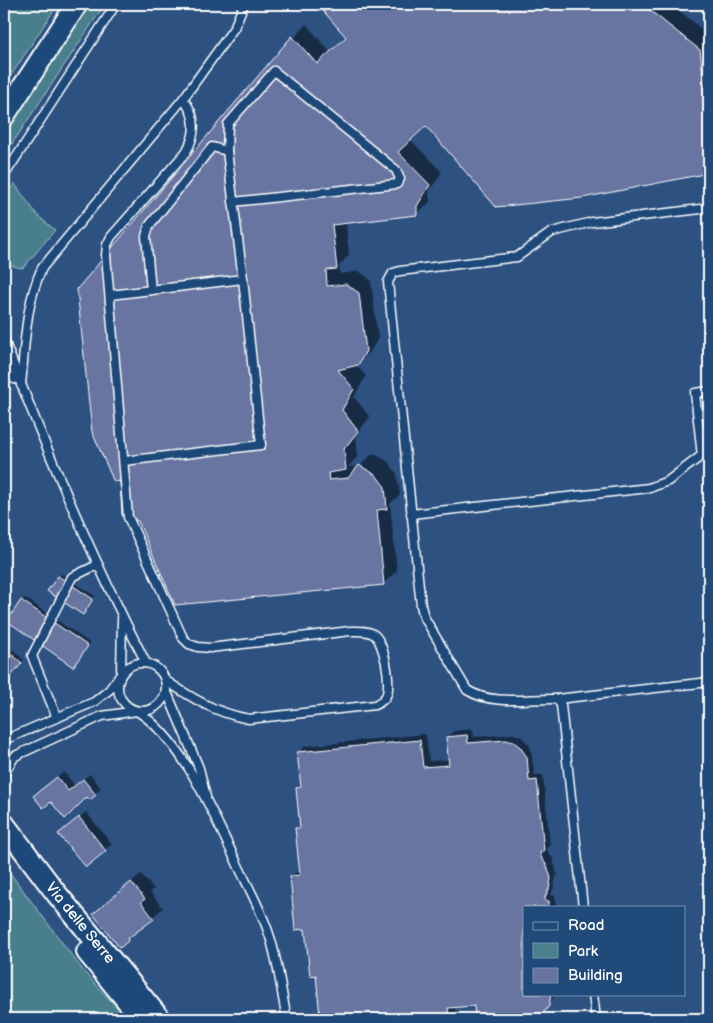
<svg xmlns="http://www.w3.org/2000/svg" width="713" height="1023" font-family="'Balsamiq Sans',sans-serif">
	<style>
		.green { fill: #4a7f8c; stroke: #a4bfc6 }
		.shadow { fill: #0007 }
		.building { fill: #6774a0; stroke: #fff }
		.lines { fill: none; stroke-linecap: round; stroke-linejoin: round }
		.service-casing { stroke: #fff; stroke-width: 11 }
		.tertiary-casing { stroke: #fff; stroke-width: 24 }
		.service { stroke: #1f4a7a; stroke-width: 8 }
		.tertiary { stroke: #1f4a7a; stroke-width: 20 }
		.labels { text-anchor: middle; stroke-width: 5; stroke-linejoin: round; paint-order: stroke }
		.street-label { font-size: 15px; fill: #fff; stroke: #1f4a7a }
	</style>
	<rect width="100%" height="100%" fill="#2d5282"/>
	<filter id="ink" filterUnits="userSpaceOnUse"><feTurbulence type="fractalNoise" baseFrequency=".02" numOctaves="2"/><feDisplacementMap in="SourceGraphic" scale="10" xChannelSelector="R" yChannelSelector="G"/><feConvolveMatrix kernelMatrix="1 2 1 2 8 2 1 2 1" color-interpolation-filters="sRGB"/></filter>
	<g filter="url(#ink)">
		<g class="green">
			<polygon points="4,4 58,4 4,86"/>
			<polygon points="87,4 105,4 12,144 4,138 4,134 58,55"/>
			<polygon points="14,183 38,216 55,230 24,267 21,268 10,265 4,246 4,199"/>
			<polygon points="4,865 85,973 128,1019 4,1019"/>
		</g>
		<g class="shadow">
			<polygon points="319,4 671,4 709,35 709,172 581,197 426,124 410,139 442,172 429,192 430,202 417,214 346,222 349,255 339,266 340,274 359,271 371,280 378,338 371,351 356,365 366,376 354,397 370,417 356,435 358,456 348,467 360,466 373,453 389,462 397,474 400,495 390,504 397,571 384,583 176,603 122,480 79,289 306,24 330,52 347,36"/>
			<polygon points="61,574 95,596 83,613 59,577"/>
			<polygon points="25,598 90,643 76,663 22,601"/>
			<polygon points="13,650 24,660 4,682 4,661"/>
			<polygon points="473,729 474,737 513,734 521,736 530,746 535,775 543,775 550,844 547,850 553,859 557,874 551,896 555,895 556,907 524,907 524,994 556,994 540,1015 512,1019 477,1019 475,1004 455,1006 456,1019 327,1019 307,928 291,876 300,870 296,829 301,824 297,788 302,783 299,753 305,746 426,734 429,761 449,760 447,738 454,731"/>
			<polygon points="64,772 75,786 90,774 101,788 95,794 87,795 41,790"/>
			<polygon points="86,812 112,844 86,866 66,828"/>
			<polygon points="141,874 154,889 150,892 163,908 120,946 94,914"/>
		</g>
		<g class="building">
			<polygon points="317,4 642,4 700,50 709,124 709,173 582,198 496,207 426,126 398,152 430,185 417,206 417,215 332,225 337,269 326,270 327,286 346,284 359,293 366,351 358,365 338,370 354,389 342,410 358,431 344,449 346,470 328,473 329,480 348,478 359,465 376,475 385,487 387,509 377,510 384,585 175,605 138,521 122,515 120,481 114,482 92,432 77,289 292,36 317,64 346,37"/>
			<polygon points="58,576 93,599 83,615 47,591"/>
			<polygon points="21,600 88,646 73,667 7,621"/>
			<polygon points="9,652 22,663 4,684 4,659"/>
			<polygon points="467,735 468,743 506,740 514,742 520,747 527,757 529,781 537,780 544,851 540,852 541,857 547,866 551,878 549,889 545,897 545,901 549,901 549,907 524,907 524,994 551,994 549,1006 541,1016 524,1019 475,1019 474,1006 448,1008 449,1019 326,1019 325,1015 320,1016 316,975 310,976 305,929 295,930 290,876 300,875 295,828 300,828 296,788 301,787 297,752 420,740 423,767 449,765 446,737"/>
			<polygon points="57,777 68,791 83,779 96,795 90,800 87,797 65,819 51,802 43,808 33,796"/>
			<polygon points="79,817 106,851 86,867 58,834"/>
			<polygon points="131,882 145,899 141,902 154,919 127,939 128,941 120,948 93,914"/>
		</g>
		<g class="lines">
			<g class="service-casing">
				<g id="service">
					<polyline points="227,151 228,124 274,71 396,170 400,179 397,184 233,202"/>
					<polyline points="4,176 116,4"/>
					<polyline points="151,290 146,236 149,226 212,147 227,151 243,279"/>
					<polyline points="110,295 243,279 261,445 124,461"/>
					<path d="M4,340C46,450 92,558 146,663"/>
					<polyline points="4,359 14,379"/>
					<path d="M21,385C25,345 25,305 42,268L183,99L234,28L244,4"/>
					<polyline points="702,456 695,393 709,391"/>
					<polyline points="411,514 649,488 668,481 709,450"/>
					<circle cx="142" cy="687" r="24"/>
					<path d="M165,680C193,699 216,713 249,719L375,705C379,703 384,700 386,696C392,684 384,640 373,634C367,630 358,631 350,631L210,648L198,647L189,644L183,638L128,517L106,255L107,245L111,237L186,152C197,133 197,116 183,99"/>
					<polyline points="166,690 199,768 206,797"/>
					<polyline points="557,699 709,682"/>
					<polyline points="57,718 32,656 72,577 97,565"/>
					<polyline points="4,740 94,702 109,690 121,674 122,619"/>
					<path d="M4,773L15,756L102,716L137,711C184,741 212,813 236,861C247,885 261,909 269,934C278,960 281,991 287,1019"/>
					<path d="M583,907L561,705L557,699C529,698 492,706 467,690L424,617L421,606L388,282L393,273L400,271L517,257L552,232L592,222L709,208"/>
					<polyline points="593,994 596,1019"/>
				</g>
			</g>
			<g class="tertiary-casing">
				<g id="tertiary">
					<polyline points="4,116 77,4"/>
					<path id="s1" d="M4,824L56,893L160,1019"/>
					<polyline points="87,952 142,1019"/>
				</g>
			</g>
			<use href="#service" class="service"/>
			<use href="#tertiary" class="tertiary"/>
		</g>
	</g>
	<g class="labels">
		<g class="street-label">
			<text dy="5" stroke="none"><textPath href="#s1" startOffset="125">Via delle Serre</textPath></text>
		</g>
	</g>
	<rect width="713" height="1023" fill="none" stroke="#1f4a7a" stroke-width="20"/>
	<rect x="10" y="10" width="693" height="1003" fill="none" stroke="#fff" stroke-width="2" filter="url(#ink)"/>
	<rect x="523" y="906" width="162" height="90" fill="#1f4a7a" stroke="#7992af"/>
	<rect x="533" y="922" width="25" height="8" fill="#1f4a7a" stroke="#7992af"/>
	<text x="568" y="930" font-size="15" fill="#ffffff">Road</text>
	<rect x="533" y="943" width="25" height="15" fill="#4a7f8c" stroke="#7992af"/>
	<text x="568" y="956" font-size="15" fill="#ffffff">Park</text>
	<rect x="533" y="968" width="25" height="15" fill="#6774a0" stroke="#7992af"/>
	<text x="568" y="980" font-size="15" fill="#ffffff">Building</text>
</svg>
